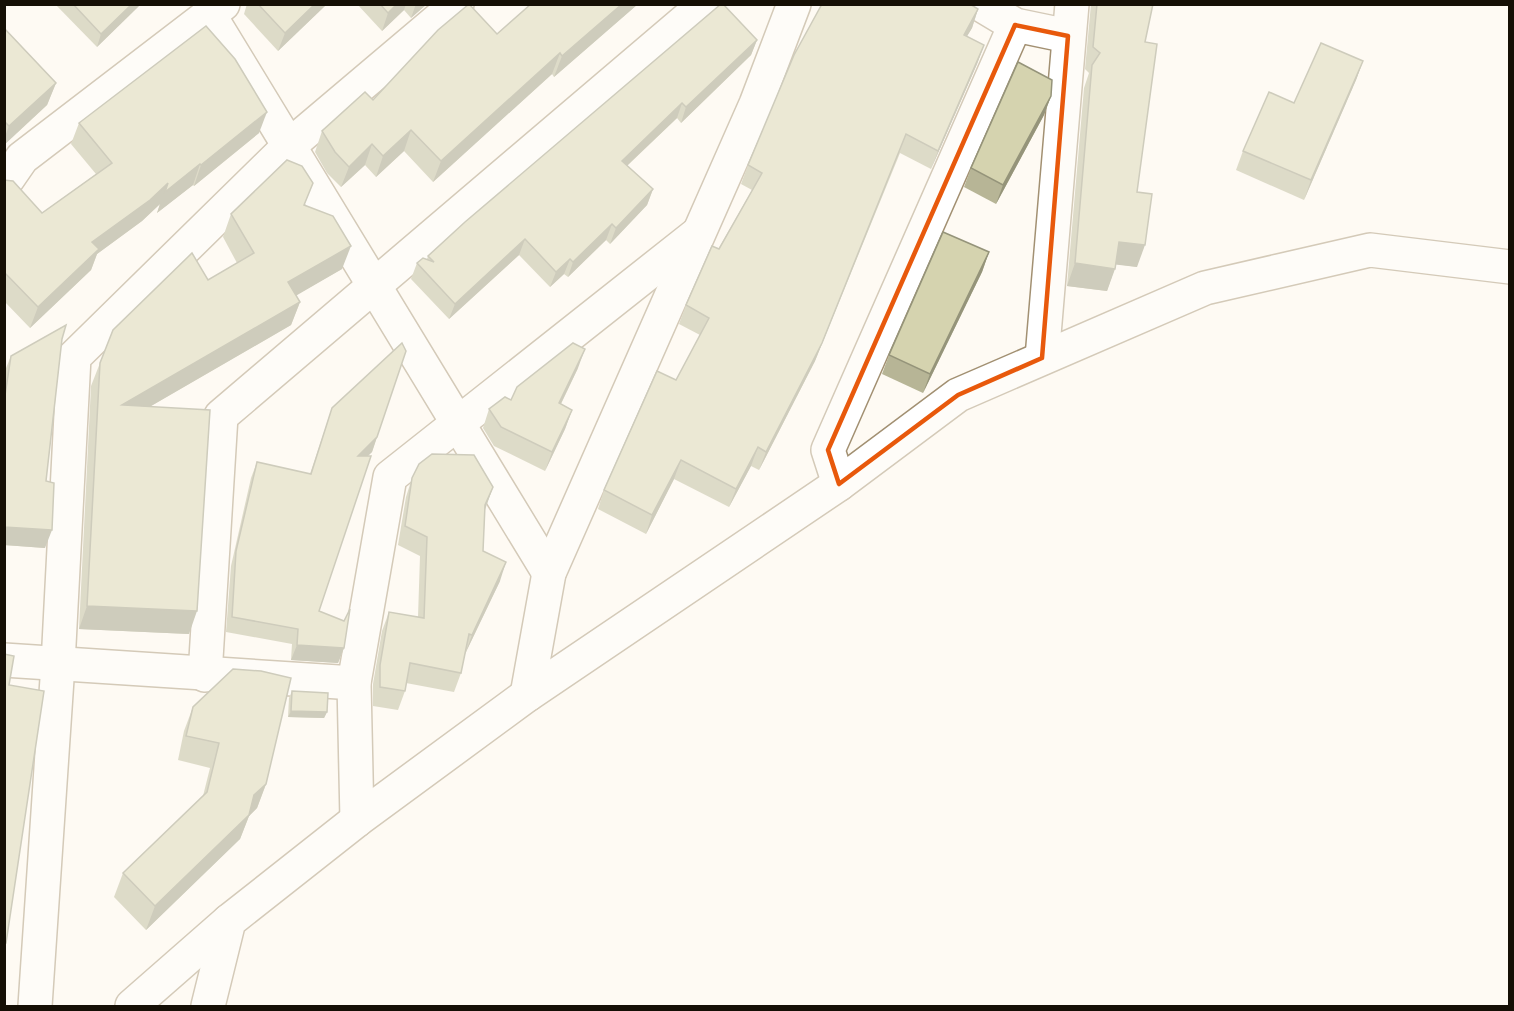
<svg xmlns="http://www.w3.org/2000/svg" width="1514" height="1011" font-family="Manrope,sans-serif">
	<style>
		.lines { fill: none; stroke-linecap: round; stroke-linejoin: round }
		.minor-casing { stroke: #a29072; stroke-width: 36 }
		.minor { stroke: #fff; stroke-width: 33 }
		.wall { fill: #b7b596 }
		.shaded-wall { fill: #95947a }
		.building { fill: #d5d3af; stroke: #95947a; stroke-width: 1.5 }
		.marked { fill: none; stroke: #e8590c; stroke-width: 4.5; stroke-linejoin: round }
	</style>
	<rect width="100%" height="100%" fill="#fefaf3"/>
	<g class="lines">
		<g class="minor-casing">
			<g id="minor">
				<polyline points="980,4 1015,25 1068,36"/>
				<polyline points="210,16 549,573"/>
				<polyline points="4,184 22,158 223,4"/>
				<polyline points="1042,358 1072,4"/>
				<polyline points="839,484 828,450 1015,25"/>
				<polyline points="4,660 354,683"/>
				<polyline points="205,675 221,416 705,4"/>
				<polyline points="527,695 549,573 756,104 794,4"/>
				<polyline points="357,820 354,683 390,477 696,235"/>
				<polyline points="35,1006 58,664 74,357 289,146 457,4"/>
				<polyline points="132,1006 229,921"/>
				<polyline points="208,1006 229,921 357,820 527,695 839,484 958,395 1205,288 1370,250 1510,267"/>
			</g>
		</g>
		<use href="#minor" class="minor"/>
	</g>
	<g class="wall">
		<polygon points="55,4 141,4 97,47"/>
		<polygon points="247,4 327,4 278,51 244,14"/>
		<polygon points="357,4 427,4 411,18 404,10 382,31"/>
		<polygon points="531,4 638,4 554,77 552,74 433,182 404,151 376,177 365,165 341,187 327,173 315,152 322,131 373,100 497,34"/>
		<polygon points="1091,4 1153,4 1145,42 1137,192 1137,267 1116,264 1107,291 1067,286 1084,88 1089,73 1085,69"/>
		<polygon points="978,9 972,28 967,36 984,45 977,64 931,169 900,153 815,361 759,470 751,466 729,507 674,479 646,534 598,509 604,490 676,380 700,335 679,324 686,305 752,190 741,184 748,165"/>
		<polygon points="4,28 56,83 47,105 4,145"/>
		<polygon points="757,40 751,55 681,123 677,118 627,166 653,189 647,205 610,244 606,240 568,277 564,274 550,287 519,255 449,319 411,279 417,263 427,259 428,256"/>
		<polygon points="1363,61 1356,80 1304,200 1236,170 1243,151 1294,103"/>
		<polygon points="1051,96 1044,115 996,204 964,187 971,168"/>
		<polygon points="79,123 259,133 194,186 193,185 157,213 160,204 142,221 97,254 91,270 30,328 4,301 4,180 42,213 96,174 71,144"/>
		<polygon points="313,183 304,206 342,269 296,295 300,302 291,325 151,406 189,634 79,629 91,386 100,363 208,280 237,263 223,237 231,214"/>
		<polygon points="989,252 982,272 923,393 882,374 889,355"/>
		<polygon points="62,339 46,481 45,548 4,545 4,373 11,356"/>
		<polygon points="578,368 561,404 572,410 565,429 545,471 494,446 483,428 489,409"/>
		<polygon points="332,408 377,437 372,452 367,456 319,611 344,648 338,663 291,660 292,644 226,632 231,566 251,478 257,462 310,474"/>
		<polygon points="412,478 493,487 485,510 483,551 500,581 465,654 461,673 454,692 406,683 405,691 398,710 373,706 373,684 382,631 389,612 418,617 420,556 398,545 406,497"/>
		<polygon points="292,691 327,712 324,718 288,717 289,698"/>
		<polygon points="193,707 266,784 257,808 249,816 240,839 146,930 114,897 123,873 203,796 210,768 178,760 184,731"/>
	</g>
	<g class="shaded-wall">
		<polygon points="132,4 141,4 97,47 101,34"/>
		<polygon points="315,4 327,4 278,51 285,33"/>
		<polygon points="397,4 406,4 404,10 382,31 388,13"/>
		<polygon points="416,4 427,4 411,18"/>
		<polygon points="622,4 638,4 554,77 562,56"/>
		<polygon points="978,9 972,28 957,53 964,35"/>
		<polygon points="757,40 751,55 681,123 686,107"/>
		<polygon points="984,45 977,64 931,169 938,151"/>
		<polygon points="560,53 552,74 433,182 441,161"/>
		<polygon points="1363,61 1356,80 1304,200 1311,180"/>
		<polygon points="56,83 47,105 4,145 4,139 9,126"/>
		<polygon points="1051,96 1044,115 996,204 1003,185"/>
		<polygon points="682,103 677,118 616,176 622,161"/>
		<polygon points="267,112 259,133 194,186 201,165"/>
		<polygon points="411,130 404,151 376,177 383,156"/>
		<polygon points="906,134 815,361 759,470 766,452"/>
		<polygon points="372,144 365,165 341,187 349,167"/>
		<polygon points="200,164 193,185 157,213 160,204 142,221 97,254 91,270 30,328 38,307 92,242 168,183"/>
		<polygon points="653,189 647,205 610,244 616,228"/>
		<polygon points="612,224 606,240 568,277 573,262"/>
		<polygon points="525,239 519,255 449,319 455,304"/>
		<polygon points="1119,242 1145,245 1137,267 1111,264"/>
		<polygon points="351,246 342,269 280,305 288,282"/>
		<polygon points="989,252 982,272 923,393 930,374"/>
		<polygon points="570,259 564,274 550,287 556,272"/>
		<polygon points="1075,263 1115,269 1107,291 1067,286"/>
		<polygon points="300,302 291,325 113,428 122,405"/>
		<polygon points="585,349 578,368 552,422 559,403"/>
		<polygon points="572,410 565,429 545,471 552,452"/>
		<polygon points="377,437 372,452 353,471 358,456"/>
		<polygon points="758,447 751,466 729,507 736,489"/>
		<polygon points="681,460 674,479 646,534 652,515"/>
		<polygon points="493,487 486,506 478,524 485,505"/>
		<polygon points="4,527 52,530 45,548 4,545"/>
		<polygon points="506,562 500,581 465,654 472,635"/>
		<polygon points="87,606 197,611 189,634 79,629"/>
		<polygon points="297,645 344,648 338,663 291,660"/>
		<polygon points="291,711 327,712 324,718 288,717"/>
		<polygon points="266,784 257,808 249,816 240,839 146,930 155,906 254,795"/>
	</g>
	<g class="building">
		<polygon points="73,4 132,4 101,34"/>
		<polygon points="258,4 315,4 285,33"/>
		<polygon points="380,4 397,4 388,13"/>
		<polygon points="469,4 497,34 531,4 622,4 562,56 560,53 441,161 411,130 383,156 372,144 349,167 335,152 322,131 365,92 373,100 438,30"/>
		<polygon points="721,4 723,4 757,40 686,107 682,103 622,161 653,189 616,228 612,224 573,262 570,259 556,272 525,239 455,304 417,263 423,258 434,262 428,256 465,222"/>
		<polygon points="822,4 970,4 978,9 964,35 984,45 938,151 906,134 822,343 766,452 758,447 736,489 681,460 652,515 604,490 657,371 676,380 709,318 686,305 712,246 719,249 762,173 748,165 794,55"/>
		<polygon points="1097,4 1153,4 1145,42 1157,44 1137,192 1152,194 1145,245 1119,242 1115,269 1075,263 1092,65 1100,53 1093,47"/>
		<polygon points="206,26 235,59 267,112 201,165 200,164 165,192 168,183 150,200 92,242 99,249 38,307 4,272 4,180 13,181 42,213 112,163 79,123"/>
		<polygon points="4,28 56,83 9,126 4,121"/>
		<polygon points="1321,43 1363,61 1311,180 1243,151 1269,92 1294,103"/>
		<polygon points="1018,62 1052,80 1051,96 1003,185 971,168"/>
		<polygon points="287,160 302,166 313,183 304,205 333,216 351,246 288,282 300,302 122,405 210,410 197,611 87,606 100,363 113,330 192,253 208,280 254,253 231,214"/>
		<polygon points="943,232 989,252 930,374 889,355"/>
		<polygon points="66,325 62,339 46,481 54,483 52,530 4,527 4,402 11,356"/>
		<polygon points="402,343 406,351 377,437 358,456 371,456 319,611 344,621 350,609 344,648 297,645 298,629 232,617 236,551 257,462 311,474 332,408"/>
		<polygon points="573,343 585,349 559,403 572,410 552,452 501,427 489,409 505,397 511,400 517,387"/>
		<polygon points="432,454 474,455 493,487 485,505 483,551 506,562 472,635 469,634 461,673 410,663 405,691 380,687 380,665 389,612 424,618 427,537 405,526 412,478 419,464"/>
		<polygon points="4,654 14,656 9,685 44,691 6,943 4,943"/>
		<polygon points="233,669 261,671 291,678 266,784 254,795 249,815 155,906 123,873 207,792 219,743 186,736 193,707"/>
		<polygon points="292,691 328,693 327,712 291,711"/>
	</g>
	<path d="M0 0H1514V1011H0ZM1015,25L1068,36L1042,358L958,395L839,484L828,450Z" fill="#fefaf3" fill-opacity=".55" fill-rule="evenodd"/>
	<path class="marked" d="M1015,25L1068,36L1042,358L958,395L839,484L828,450Z"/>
	<rect width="1514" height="1011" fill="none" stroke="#150f05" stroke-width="12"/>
</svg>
